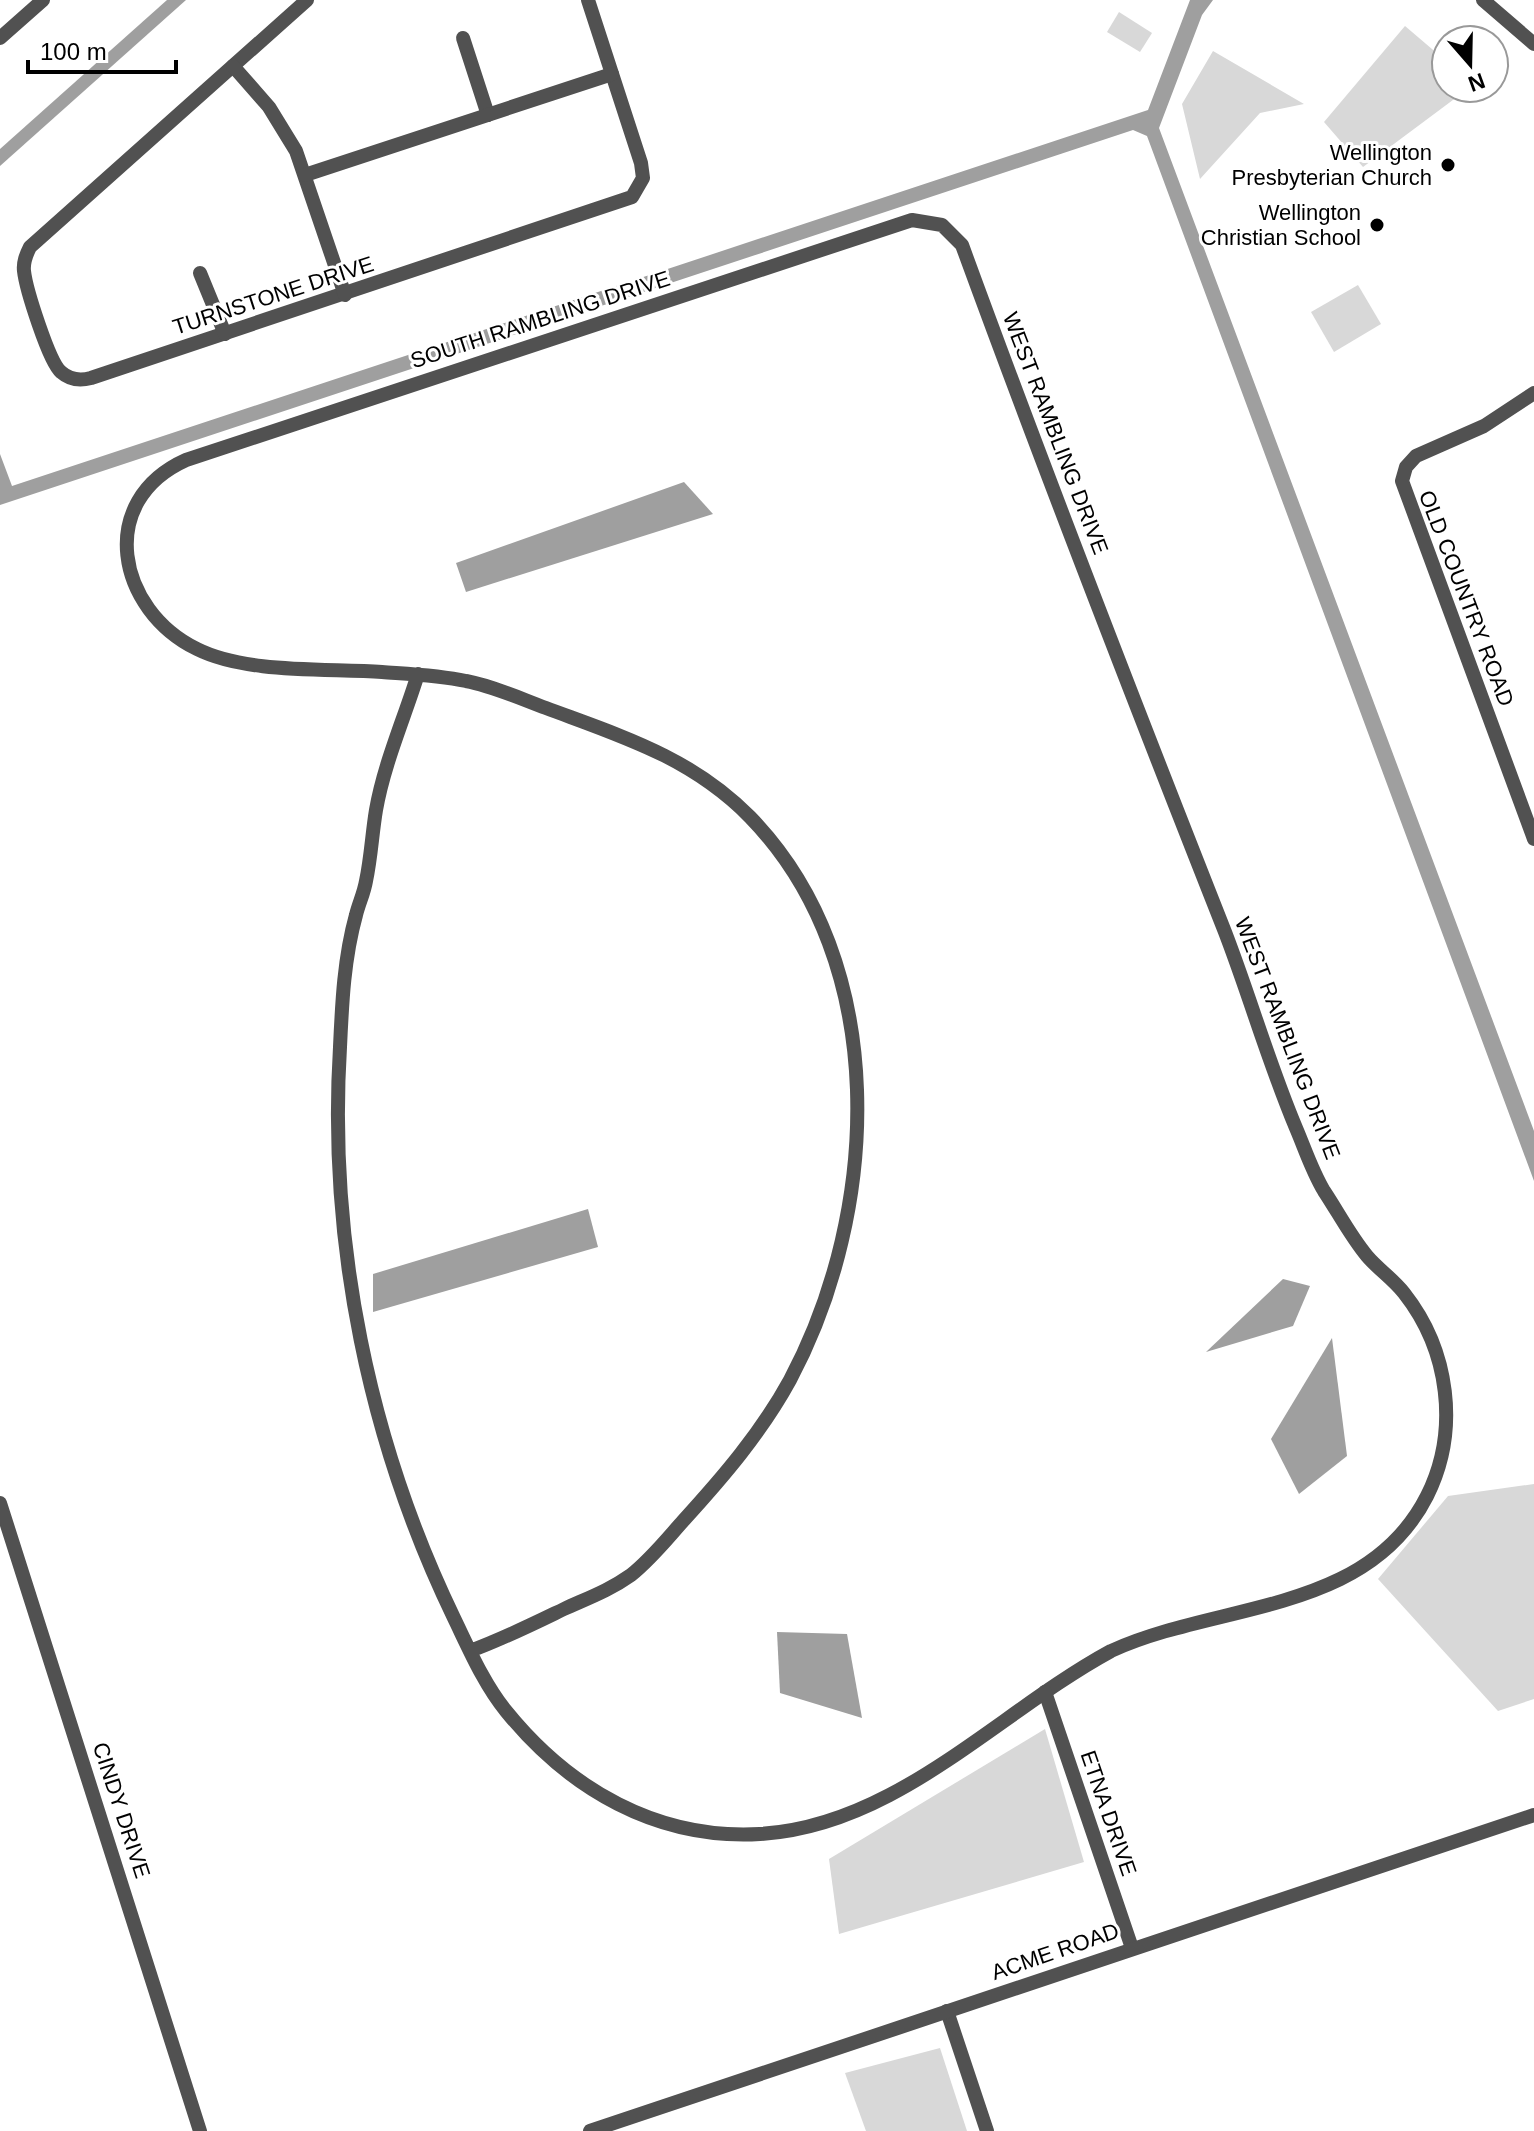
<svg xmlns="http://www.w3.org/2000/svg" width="1534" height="2131" font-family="Helvetica,sans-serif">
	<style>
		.green { fill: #d8d8d8 }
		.water { fill: #9f9f9f }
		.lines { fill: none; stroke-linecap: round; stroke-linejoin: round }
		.minor { stroke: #515151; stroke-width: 14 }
		.poi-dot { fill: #000; stroke: #fff; stroke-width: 3 }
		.labels { text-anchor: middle; stroke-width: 6; stroke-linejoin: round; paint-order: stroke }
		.poi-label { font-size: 22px; fill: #000; stroke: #fff; text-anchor: end }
		.street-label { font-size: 22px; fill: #000; stroke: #fff }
	</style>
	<rect width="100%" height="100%" fill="#fff"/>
	<g class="green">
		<polygon points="1119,12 1152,33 1140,52 1107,32"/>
		<polygon points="1405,26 1446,61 1446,88 1469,88 1363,167 1324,122"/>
		<polygon points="1213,51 1304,104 1260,113 1200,179 1182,104"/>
		<polygon points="1358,285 1381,324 1334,352 1311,312"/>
		<polygon points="1534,1484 1534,1699 1498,1711 1378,1579 1448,1496"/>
		<polygon points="1045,1729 1084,1862 839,1934 829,1859"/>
		<polygon points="940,2048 967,2131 866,2131 845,2073"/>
	</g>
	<g class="water">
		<polygon points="167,0 186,0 0,166 0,149"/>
		<polygon points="1190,0 1213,0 1202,15 1159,128 1534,1131 1534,1181 1147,136 1133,130 0,505 0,454 12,486 1148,110"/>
		<polygon points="684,482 713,514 466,592 456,563"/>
		<polygon points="588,1209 598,1247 373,1312 373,1274"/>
		<polygon points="1283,1279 1310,1286 1293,1326 1206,1352"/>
		<polygon points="1332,1338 1347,1456 1299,1494 1271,1439"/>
		<polygon points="777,1632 847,1634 862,1718 780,1693"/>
	</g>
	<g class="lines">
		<g class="minor">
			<path d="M307,0L30,247C26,255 23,262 24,271C26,289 49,362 61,372C70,380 80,381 91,378L632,197L643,178L641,163L588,0"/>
			<polyline points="1483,0 1534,44"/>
			<polyline points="0,38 43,0"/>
			<polyline points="463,38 488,115"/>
			<polyline points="233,66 269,107 296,151 345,295"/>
			<polyline points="305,175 612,74"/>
			<polyline points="200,273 225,334"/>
			<polyline points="1534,393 1484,426 1416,456 1406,467 1402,481 1534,839"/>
			<path d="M418,674C404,719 384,764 376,810C372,834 371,858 366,881C364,893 359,903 356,915C344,958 342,1003 340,1047C328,1242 369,1442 454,1618C469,1649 484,1684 506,1711C569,1789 657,1840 760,1834C896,1826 997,1713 1111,1651C1217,1602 1367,1615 1427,1496C1460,1430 1449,1350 1404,1293C1393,1279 1378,1269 1367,1256C1351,1237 1338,1212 1324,1191C1312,1171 1305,1149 1296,1128C1269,1064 1250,997 1225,932C1135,704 1046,475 962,245L942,225L912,220L186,460C95,501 117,610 197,649C247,674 327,668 382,672C410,674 438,675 466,681C493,686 519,698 546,708C621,736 691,757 750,817C892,963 880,1211 790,1380C761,1433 723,1477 683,1521C666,1540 651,1559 631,1575C610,1590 588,1598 564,1609C533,1624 503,1639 470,1651"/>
			<polyline points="0,1503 200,2131"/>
			<polyline points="1045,1692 1132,1948"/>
			<polyline points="947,2011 987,2131"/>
			<polyline points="590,2131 1534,1815"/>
		</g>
	</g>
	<g class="poi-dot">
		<circle cx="1448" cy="165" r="8"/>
		<circle cx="1377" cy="225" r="8"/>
	</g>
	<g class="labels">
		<g class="poi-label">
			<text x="1432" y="160">Wellington<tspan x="1432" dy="25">Presbyterian Church</tspan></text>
			<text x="1361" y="220">Wellington<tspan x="1361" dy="25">Christian School</tspan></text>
		</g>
		<g class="street-label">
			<text transform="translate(273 295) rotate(-18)" y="8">TURNSTONE DRIVE</text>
			<text transform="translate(540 319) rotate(-18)" y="8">SOUTH RAMBLING DRIVE</text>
			<text transform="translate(1056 433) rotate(69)" y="8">WEST RAMBLING DRIVE</text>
			<text transform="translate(1467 598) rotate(69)" y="8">OLD COUNTRY ROAD</text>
			<text transform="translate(1288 1038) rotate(69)" y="8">WEST RAMBLING DRIVE</text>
			<text transform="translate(122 1810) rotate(72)" y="8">CINDY DRIVE</text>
			<text transform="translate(1109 1813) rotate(71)" y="8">ETNA DRIVE</text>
			<text transform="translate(1055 1951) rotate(-19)" y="8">ACME ROAD</text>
		</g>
	</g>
	<g transform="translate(1470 64) rotate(160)"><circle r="38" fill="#ffffff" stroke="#999999" stroke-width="2"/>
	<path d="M0-6L14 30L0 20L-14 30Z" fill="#000000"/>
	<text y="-12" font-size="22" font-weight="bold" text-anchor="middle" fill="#000000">N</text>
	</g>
	<path d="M28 60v12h148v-12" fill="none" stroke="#000000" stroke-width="4"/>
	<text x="40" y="60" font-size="24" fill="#000000" stroke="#ffffff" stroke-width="6" paint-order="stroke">100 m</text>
</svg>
